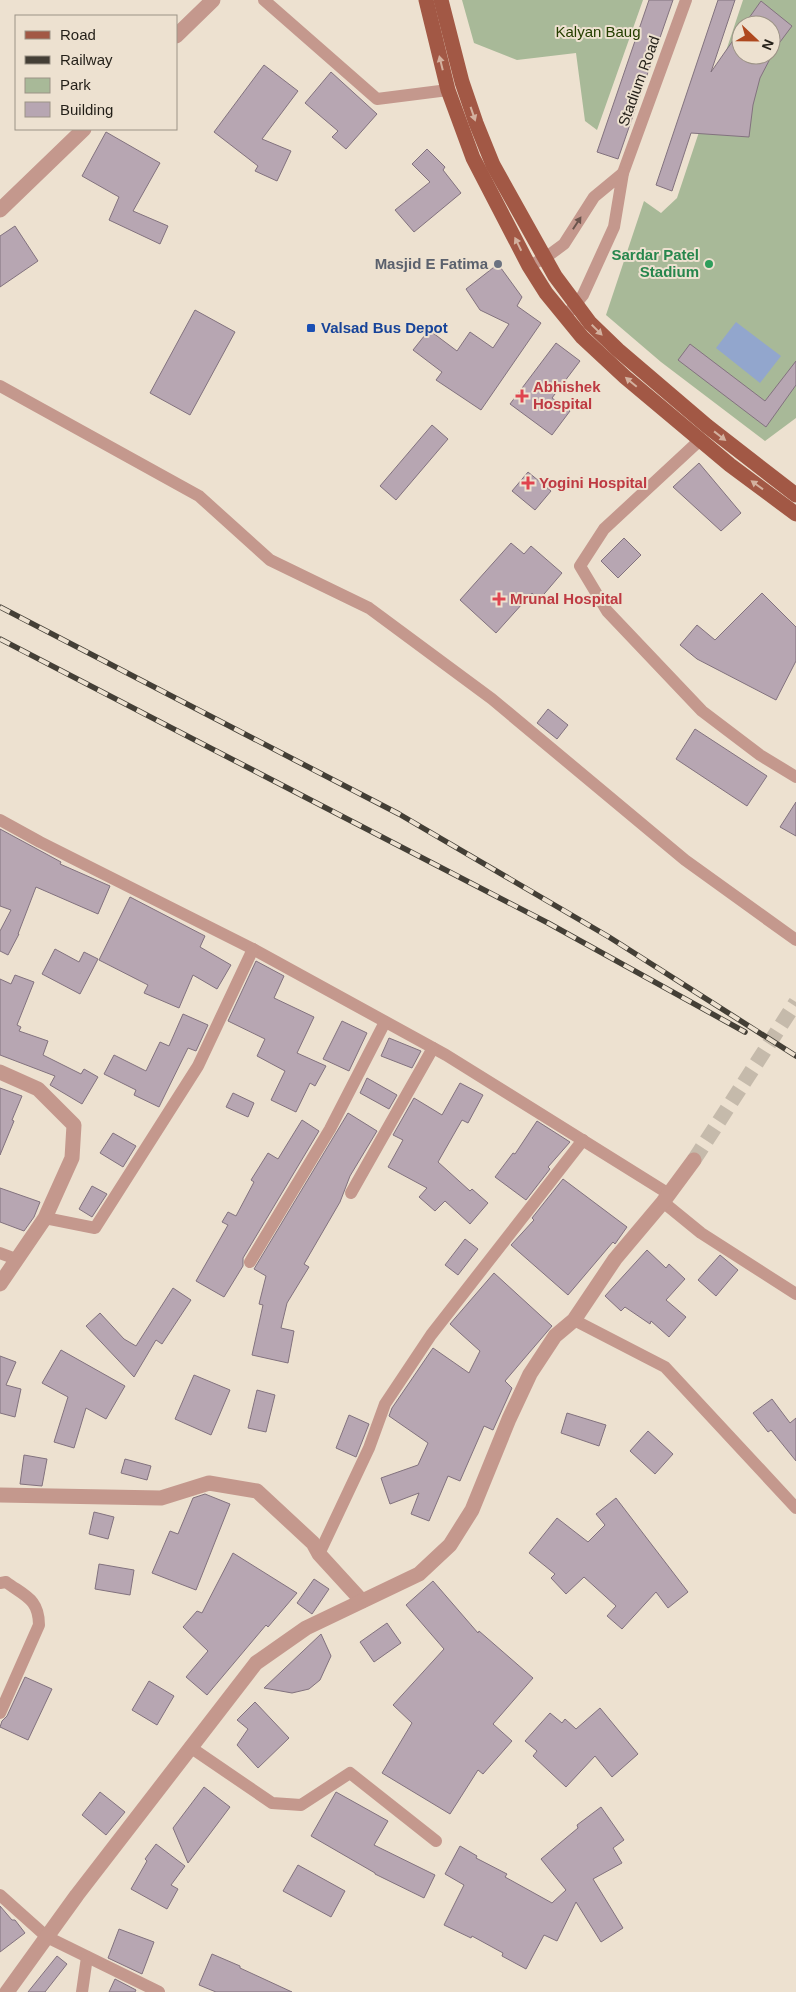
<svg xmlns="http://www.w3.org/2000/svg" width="796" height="1992" font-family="Helvetica,sans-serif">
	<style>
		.green { fill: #a8b998; fill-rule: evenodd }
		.water { fill: #92a6cd }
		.building { fill: #b7a6b2; stroke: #82727e }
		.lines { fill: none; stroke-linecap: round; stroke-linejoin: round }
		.tertiary-tunnel { stroke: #c5baab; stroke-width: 15; stroke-dasharray: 15 8; stroke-linecap: butt }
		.minor { stroke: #c4988d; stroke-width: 12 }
		.tertiary { stroke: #c4988d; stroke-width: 15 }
		.primary { stroke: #a25845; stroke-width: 15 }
		.rail-casing { stroke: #443f36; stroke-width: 5.5 }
		.rail { stroke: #ede1d0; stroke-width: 4; stroke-dasharray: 11; stroke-linecap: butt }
		.oneway { fill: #d3b19f }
		.oneway2 { fill: #6b554d }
		.worship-dot { fill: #6b7280; stroke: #ede1d0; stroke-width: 2 }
		.leisure-dot { fill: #2e9e5b; stroke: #ede1d0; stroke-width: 2 }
		.transit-dot { fill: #1a4fb4; stroke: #ede1d0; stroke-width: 2 }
		.health-dot { fill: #e0444e; stroke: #ede1d0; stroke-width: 2 }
		.labels { text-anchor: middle; stroke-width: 4; stroke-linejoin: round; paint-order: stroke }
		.park-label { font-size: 15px; fill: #253f00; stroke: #ede1d0 }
		.street-label { font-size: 15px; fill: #231f18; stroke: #ede1d0 }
		.leisure-label { font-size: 15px; font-weight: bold; fill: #27864d; stroke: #ede1d0; text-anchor: end }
		.worship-label { font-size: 15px; font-weight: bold; fill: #5b616d; stroke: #ede1d0; text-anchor: end }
		.transit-label { font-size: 15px; font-weight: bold; fill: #164399; stroke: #ede1d0; text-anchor: start }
		.health-label { font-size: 15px; font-weight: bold; fill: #be3a42; stroke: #ede1d0; text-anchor: start }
	</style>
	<rect width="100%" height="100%" fill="#ede1d0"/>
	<g class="green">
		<polygon points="462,0 643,0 597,130 585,121 576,53 517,60 474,43"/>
		<path d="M743,0H796V418L765,441L661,362L606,315L644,201L661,213L677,198ZM741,25H771V55H741Z"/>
	</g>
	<polygon class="water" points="736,322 781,356 760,383 716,348"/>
	<g class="building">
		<polygon points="649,0 673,0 618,159 597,152"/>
		<polygon points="718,0 735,0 711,72 741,29 741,55 772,55 760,78 753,105 749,137 691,133 672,191 656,185"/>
		<polygon points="761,1 792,26 771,54 771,25 744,25"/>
		<polygon points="264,65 298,91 262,139 291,151 277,181 255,171 258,166 214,132"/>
		<polygon points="331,72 377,114 346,149 332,137 338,131 305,103"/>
		<polygon points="106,132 160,163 133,211 168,226 160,244 109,220 119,197 82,176"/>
		<polygon points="427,149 445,167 443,170 461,193 414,232 395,210 430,182 412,164"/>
		<polygon points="15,226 38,261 0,287 0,236"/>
		<polygon points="498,264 522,297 517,306 541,323 481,410 436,380 442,372 413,350 429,330 457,351 470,332 493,348 509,324 480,310 466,289"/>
		<polygon points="195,310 235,332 190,415 150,393"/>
		<polygon points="556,343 580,361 552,398 570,411 552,435 510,404"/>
		<polygon points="690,344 765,401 796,361 796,385 766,427 678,360"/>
		<polygon points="432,425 448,439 396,500 380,486"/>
		<polygon points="699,463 741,513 721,531 673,487"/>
		<polygon points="528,472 551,491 535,510 512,491"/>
		<polygon points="624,538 641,555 618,578 601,561"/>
		<polygon points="511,543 524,554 531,546 562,573 539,600 532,593 496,633 460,600"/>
		<polygon points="762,593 796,627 796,661 776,700 697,659 680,645 697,625 715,640"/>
		<polygon points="548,709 568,725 557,739 537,723"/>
		<polygon points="695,729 767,776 747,806 676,759"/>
		<polygon points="796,802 796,836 780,827"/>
		<polygon points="0,829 61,862 60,864 110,886 98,914 36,887 18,934 19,934 8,955 0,951 0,931 11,910 0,906"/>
		<polygon points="130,897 205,936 200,947 231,965 217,989 193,975 179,1008 144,993 148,985 99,960"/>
		<polygon points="55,949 79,962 84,952 98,959 80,994 42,974"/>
		<polygon points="256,961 284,976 274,998 314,1017 297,1053 326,1066 315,1086 310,1083 296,1112 271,1100 285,1071 257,1056 265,1039 228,1021"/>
		<polygon points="15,975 34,982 17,1025 21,1027 19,1031 48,1041 43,1055 81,1074 84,1069 98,1077 82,1104 50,1085 55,1076 0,1055 0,979 11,984"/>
		<polygon points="183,1014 208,1025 196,1051 188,1048 159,1107 134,1095 136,1090 104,1074 114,1055 146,1071 160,1042 169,1046"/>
		<polygon points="342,1021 367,1033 349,1071 323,1059"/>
		<polygon points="389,1038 421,1051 412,1068 381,1056"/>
		<polygon points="367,1078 397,1095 389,1109 360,1093"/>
		<polygon points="460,1083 483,1095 468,1123 462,1120 438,1162 470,1191 472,1189 488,1203 470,1224 445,1201 435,1211 419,1197 427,1188 388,1167 403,1140 393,1135 414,1098 442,1115"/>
		<polygon points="0,1088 22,1096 12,1120 14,1121 0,1155"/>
		<polygon points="233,1093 254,1103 248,1117 226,1107"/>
		<polygon points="348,1113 377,1131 350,1176 340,1202 304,1264 309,1267 287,1303 281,1328 294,1331 288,1363 252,1355 263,1305 259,1304 266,1276 254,1269"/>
		<polygon points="302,1120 319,1131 243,1258 243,1266 224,1297 196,1281 228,1225 222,1222 228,1212 236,1216 254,1182 251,1180 268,1153 278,1159"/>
		<polygon points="537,1121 570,1142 548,1167 550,1169 526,1200 495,1177 513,1153 515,1154"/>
		<polygon points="113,1133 136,1146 123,1167 100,1153"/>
		<polygon points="563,1179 627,1227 615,1244 613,1242 568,1295 511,1245 534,1220 532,1218"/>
		<polygon points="92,1186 107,1194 92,1217 79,1209"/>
		<polygon points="0,1188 40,1202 34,1217 24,1231 0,1222"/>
		<polygon points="465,1239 478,1249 458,1275 445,1265"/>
		<polygon points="647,1250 666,1268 669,1264 685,1279 666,1300 686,1317 669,1337 651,1321 650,1324 625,1307 621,1311 605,1296"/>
		<polygon points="720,1255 738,1270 716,1296 698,1280"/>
		<polygon points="494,1273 552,1326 505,1381 512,1388 493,1430 484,1426 460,1481 448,1476 429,1521 411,1514 419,1493 390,1504 381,1478 418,1465 428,1443 389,1416 392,1408 433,1348 469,1373 480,1351 450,1324"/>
		<polygon points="173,1288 191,1300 162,1344 156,1340 134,1377 86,1326 100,1313 124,1339 136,1346"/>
		<polygon points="61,1350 125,1386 106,1419 86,1408 74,1448 54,1442 68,1397 42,1383"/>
		<polygon points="0,1356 16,1362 6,1385 21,1389 15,1417 0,1413"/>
		<polygon points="194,1375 230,1390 211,1435 175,1419"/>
		<polygon points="257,1390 275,1395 266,1432 248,1428"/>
		<polygon points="772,1399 790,1423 796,1418 796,1461 771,1430 768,1432 753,1413"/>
		<polygon points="567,1413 606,1425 599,1446 561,1433"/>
		<polygon points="349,1415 369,1424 356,1457 336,1448"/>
		<polygon points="648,1431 673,1454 655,1474 630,1451"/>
		<polygon points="24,1455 47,1459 42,1486 20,1484"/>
		<polygon points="125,1459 151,1466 147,1480 121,1473"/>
		<polygon points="205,1494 230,1504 196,1590 152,1573 170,1531 178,1534 193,1498"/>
		<polygon points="616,1498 688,1592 668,1608 656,1592 622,1629 607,1616 616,1606 584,1577 566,1594 551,1578 555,1574 529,1553 557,1518 588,1542 605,1525 596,1514"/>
		<polygon points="94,1512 114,1517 108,1539 89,1534"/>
		<polygon points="233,1553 297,1593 268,1627 266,1625 207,1695 186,1677 208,1651 183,1627 197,1611 202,1613"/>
		<polygon points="99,1564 134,1570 130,1595 95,1589"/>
		<polygon points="314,1579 329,1589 312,1614 297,1603"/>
		<polygon points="433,1581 478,1633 479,1631 533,1678 493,1724 512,1741 483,1774 478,1770 450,1814 382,1773 412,1723 393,1705 444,1649 406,1605"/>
		<polygon points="387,1623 401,1643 374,1662 360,1642"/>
		<polygon points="321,1634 331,1656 320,1680 309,1689 292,1693 264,1688"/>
		<polygon points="25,1677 52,1689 28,1740 0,1727 2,1721 7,1716"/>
		<polygon points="149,1681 174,1696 157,1725 132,1710"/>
		<polygon points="255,1702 289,1738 258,1768 237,1745 248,1729 237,1720"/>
		<polygon points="600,1708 638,1754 612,1777 595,1756 566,1787 533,1756 537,1751 525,1741 550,1713 562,1723 565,1719 576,1729"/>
		<polygon points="204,1787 230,1807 188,1863 173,1828"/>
		<polygon points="100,1792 125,1812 106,1835 82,1815"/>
		<polygon points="336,1792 388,1821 374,1845 435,1875 424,1898 375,1874 375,1873 311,1836"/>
		<polygon points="601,1807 624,1840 613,1848 622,1863 593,1879 623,1928 601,1942 576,1902 557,1941 544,1935 526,1969 502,1956 503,1953 472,1936 471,1938 444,1925 464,1885 445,1874 460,1846 477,1856 476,1858 507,1874 505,1877 552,1903 566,1890 541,1859 578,1828 577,1825"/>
		<polygon points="156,1844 185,1866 171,1885 178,1889 167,1909 131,1889 147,1861 145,1859"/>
		<polygon points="298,1865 345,1891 331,1917 283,1891"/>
		<polygon points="0,1906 12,1920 15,1920 25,1933 0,1952"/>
		<polygon points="119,1929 154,1942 142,1974 108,1958"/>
		<polygon points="212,1954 240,1966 240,1968 292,1992 216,1992 199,1985"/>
		<polygon points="57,1956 67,1964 45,1992 28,1992"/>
		<polygon points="115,1979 136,1990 135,1992 109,1992"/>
	</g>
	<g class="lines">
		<polyline class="tertiary-tunnel" points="694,1160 796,1002"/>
		<g class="minor">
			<polyline points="264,0 377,99 448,90"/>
			<polyline points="623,173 686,0"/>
			<polyline points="529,266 545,258 564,244 594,197 623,173 614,227 583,295 570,311"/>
			<polyline points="0,386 199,496 270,560 369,608 492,699 685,860 796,940"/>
			<polyline points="700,440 604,529 580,566 607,611 702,711 760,755 796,777"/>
			<polyline points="0,820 40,842 253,949 446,1055 669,1194"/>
			<polyline points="351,1193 433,1048"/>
			<polyline points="663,1202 701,1233 796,1294"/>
			<polyline points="45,1218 95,1228 198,1066 253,949"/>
			<polyline points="0,1253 16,1259"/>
			<polyline points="250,1262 330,1129 385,1022"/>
			<polyline points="574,1320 665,1367 796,1508"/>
			<polyline points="319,1554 369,1448 385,1404 431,1335 583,1140"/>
			<path d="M0,1583L6,1582C25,1596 39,1599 39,1625L0,1713"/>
			<polyline points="190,1747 272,1803 301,1805 350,1773 436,1841"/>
			<polyline points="0,1895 47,1937 159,1992"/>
			<polyline points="82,1992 87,1957"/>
		</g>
		<g class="tertiary">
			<polyline points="176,36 213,0"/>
			<polyline points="0,210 84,129"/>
			<polyline points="0,1072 38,1089 74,1125 72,1158 45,1218 0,1284"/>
			<polyline points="0,1495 161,1498 209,1483 257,1491 313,1543 319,1554 362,1601"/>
			<polyline points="7,1992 77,1895 256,1663 306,1628 419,1574 450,1545 472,1510 509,1419 530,1374 555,1336 574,1320 615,1259 663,1202 694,1160"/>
		</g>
		<g class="primary">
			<polyline points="426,0 448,90 473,158 529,266 546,293 582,337 625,377 730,465 796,514"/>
			<polyline points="441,0 462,82 476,123 493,165 555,276 590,323 618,350 707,426 796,495"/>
		</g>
		<g class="rail-casing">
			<g id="rail">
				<polyline points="0,607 399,814 609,937 796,1056"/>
				<polyline points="0,639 548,923 745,1032"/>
			</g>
		</g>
		<use href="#rail" class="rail"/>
	</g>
	<defs><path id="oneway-solid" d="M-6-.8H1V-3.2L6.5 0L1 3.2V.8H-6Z" transform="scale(1.25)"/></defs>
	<g class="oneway">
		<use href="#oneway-solid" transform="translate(441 63) rotate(-104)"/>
		<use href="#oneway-solid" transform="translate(473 114) rotate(71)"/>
		<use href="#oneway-solid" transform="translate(518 244) rotate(-116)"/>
		<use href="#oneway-solid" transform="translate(597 330) rotate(45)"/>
		<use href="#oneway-solid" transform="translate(631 382) rotate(-140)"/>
		<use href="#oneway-solid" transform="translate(720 436) rotate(38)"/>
		<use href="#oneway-solid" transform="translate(757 485) rotate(-144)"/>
	</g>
	<use class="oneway2" href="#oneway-solid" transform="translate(577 223) rotate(-57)"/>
	<circle class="worship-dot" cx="498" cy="264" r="5"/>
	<circle class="leisure-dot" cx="709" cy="264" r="5"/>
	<rect class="transit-dot" x="306" y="323" width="10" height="10" rx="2.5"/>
	<g class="health-dot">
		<path d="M519.5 388.5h5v5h5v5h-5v5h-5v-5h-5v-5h5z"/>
		<path d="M525.5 475.5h5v5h5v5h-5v5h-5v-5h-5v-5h5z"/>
		<path d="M496.5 591.5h5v5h5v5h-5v5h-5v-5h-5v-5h5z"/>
	</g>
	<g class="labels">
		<g class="park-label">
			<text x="598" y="37">Kalyan Baug</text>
		</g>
		<g class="street-label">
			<text transform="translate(639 81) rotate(-70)" y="5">Stadium Road</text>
		</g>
		<g class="leisure-label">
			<text x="699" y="260">Sardar Patel<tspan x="699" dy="17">Stadium</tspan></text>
		</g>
		<g class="worship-label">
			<text x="488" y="269">Masjid E Fatima</text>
		</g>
		<g class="transit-label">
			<text x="321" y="333">Valsad Bus Depot</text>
		</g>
		<g class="health-label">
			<text x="533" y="392">Abhishek<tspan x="533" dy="17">Hospital</tspan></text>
			<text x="539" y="488">Yogini Hospital</text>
			<text x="510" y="604">Mrunal Hospital</text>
		</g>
	</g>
	<rect x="15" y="15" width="162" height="115" fill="#ede1d0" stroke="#9c9386"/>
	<rect x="25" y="31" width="25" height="8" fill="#a25845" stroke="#9c9386"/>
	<text x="60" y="40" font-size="15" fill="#231f18">Road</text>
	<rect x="25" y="56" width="25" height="8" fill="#443f36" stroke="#9c9386"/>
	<text x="60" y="65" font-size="15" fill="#231f18">Railway</text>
	<rect x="25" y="78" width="25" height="15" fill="#a8b998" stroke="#9c9386"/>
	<text x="60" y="90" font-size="15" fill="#231f18">Park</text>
	<rect x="25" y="102" width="25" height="15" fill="#b7a6b2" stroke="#9c9386"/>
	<text x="60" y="115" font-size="15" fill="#231f18">Building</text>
	<g transform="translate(756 40) rotate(112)"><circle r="24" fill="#ede1d0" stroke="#9c9386"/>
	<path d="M0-4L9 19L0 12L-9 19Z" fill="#ae481f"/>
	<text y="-8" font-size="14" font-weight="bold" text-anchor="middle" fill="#231f18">N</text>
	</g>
</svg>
